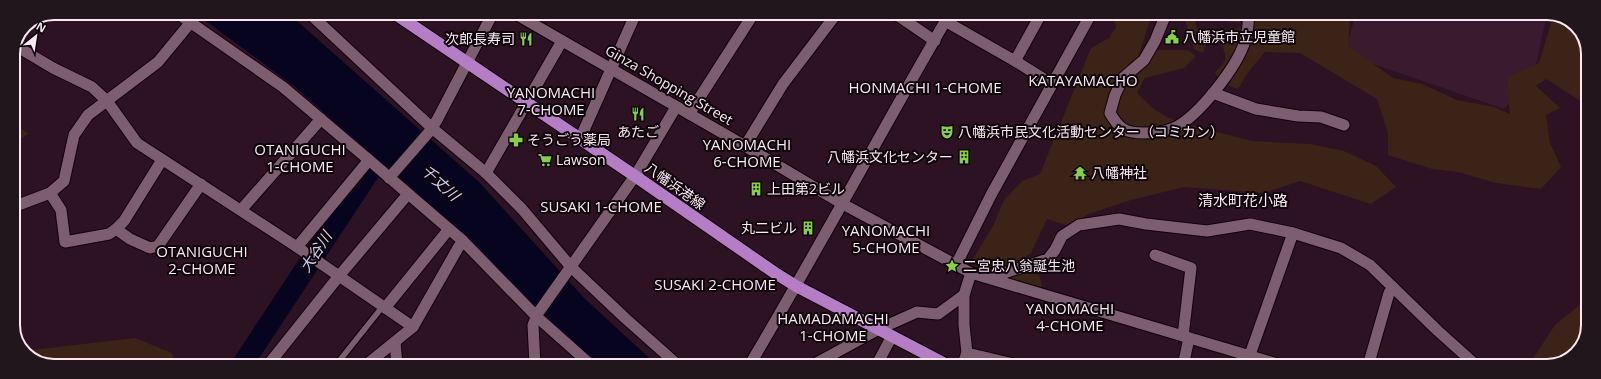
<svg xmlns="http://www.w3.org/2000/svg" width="1601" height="379" font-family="'Open Sans','Noto Sans JP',sans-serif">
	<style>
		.built { fill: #391a2e }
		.green { fill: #3b2318 }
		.water { fill: #07041f }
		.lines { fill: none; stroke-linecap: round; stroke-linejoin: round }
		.river { stroke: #07041f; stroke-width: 21 }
		.lane-casing { stroke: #13010c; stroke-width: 8 }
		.street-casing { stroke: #13010c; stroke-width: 13 }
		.primary-casing { stroke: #13010c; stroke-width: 14 }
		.lane { stroke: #7d5e70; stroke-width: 5.5 }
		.street { stroke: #7d5e70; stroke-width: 11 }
		.primary { stroke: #b47dc5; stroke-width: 12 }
		.labels { text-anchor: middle; stroke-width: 4; stroke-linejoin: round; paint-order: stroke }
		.poi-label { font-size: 14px; fill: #fae7f1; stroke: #0d0409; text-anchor: start }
		.street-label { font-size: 14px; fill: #fae7f1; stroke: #0d0409 }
		.neighbourhood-label { font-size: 15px; fill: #fae7f1; stroke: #0d0409 }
		.water-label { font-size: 15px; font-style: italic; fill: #d0d2f9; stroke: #0d0409 }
		.rim { fill: none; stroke: #fae7f1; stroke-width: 2 }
	</style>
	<rect width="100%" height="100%" fill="#2c1222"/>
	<polygon class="built" points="1356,14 1547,14 1534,74 1504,109 1344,54"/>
	<g class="green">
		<polygon points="1111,14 1148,14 1150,20 1138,58 1159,50 1188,50 1196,56 1184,68 1145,78 1137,93 1155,110 1171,119 1209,130 1252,141 1310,144 1344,151 1376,166 1396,187 1371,204 1300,181 1264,193 1184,187 1131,200 1089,214 1069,226 1047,219 1031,253 1019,261 990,272 978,268 972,261 993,226 1004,200 1022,181 1040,174 1091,48 1109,38 1116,27"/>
		<polygon points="1183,14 1195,14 1196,27 1206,44 1203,53 1194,49"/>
		<polygon points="1198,14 1241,14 1240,23 1197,17"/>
		<path d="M1246,14H1353L1350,20L1348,46L1393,78L1422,84L1457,100L1494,107L1510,114L1507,91L1508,77L1539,63L1551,23L1558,16L1578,27L1588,49V108L1576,98L1546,79L1536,86L1560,108L1546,115L1550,143L1561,167L1541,189L1496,183L1458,172L1432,169L1388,155V133L1377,99L1300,53L1265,52L1249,71L1238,89L1221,83L1215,72C1229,59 1227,57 1220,41L1230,32L1244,26Z"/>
		<polygon points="13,123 29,134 13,142"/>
		<polygon points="1036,267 1042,284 1040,293 1000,280"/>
		<polygon points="1587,299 1587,333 1574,356 1547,366 1528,366 1555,325"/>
		<polygon points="135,338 172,353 175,365 46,365 23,351"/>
	</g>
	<polygon class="water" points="195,13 288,13 480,183 585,299 658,366 598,365 546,318 466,237 294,86"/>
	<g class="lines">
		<polyline class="river" points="242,365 387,145"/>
		<g class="lane-casing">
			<polyline id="lane" points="336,365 383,306"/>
		</g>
		<g class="street-casing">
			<g id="street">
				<polyline points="177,13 283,87 369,160 463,241 537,317 591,365"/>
				<polyline points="309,13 432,128 486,173 522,209 571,267 625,318 679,366"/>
				<polyline points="514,13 745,146 841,203 971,273 1284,366"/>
				<polyline points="894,13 935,41"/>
				<path d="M1166,14L1155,41L1144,60L1123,78L1115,95L1110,113C1119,129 1125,133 1144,133C1154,133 1164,132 1174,128C1198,117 1237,67 1245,41C1248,33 1248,22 1249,14"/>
				<polyline points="945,21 1015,61 1052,84"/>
				<polyline points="16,46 53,68 92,87 107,101 137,143 297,247 413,327"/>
				<polyline points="1015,61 1041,14"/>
				<polyline points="1213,93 1256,109 1298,116 1321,117 1344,125"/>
				<polyline points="689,114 754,13"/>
				<polyline points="580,139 636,13"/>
				<polyline points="745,146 783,84 837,13"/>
				<polyline points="486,173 562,41"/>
				<polyline points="389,178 430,131 437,120 493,13"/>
				<polyline points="50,193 61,210 65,242 109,234 116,229 124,221 162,160"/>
				<polyline points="13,207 50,193 64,181 74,135 88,115 158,62 191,22"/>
				<polyline points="241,210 321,119"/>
				<polyline points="116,229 130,239 150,248 158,246 201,184"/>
				<polyline points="297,247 369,160"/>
				<polyline points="1155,255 1191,268 1183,336"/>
				<polyline points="956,265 991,195 1091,14"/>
				<polyline points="994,279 1007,272 1048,259 1055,250 1062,236 1079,225 1119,219 1146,224 1207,231 1250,224 1293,233 1341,248 1370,265 1438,331 1477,366"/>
				<polyline points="385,308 449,229"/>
				<polyline points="395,342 397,365"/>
				<polyline points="967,353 1022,366"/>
				<polyline points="268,365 339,276 408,194"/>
				<polyline points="366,365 413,327 458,248 463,241"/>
				<polyline points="535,365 533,325 538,313 635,176 676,107"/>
				<path d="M749,366C818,250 882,130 950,13"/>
				<polyline points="811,366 879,329 917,312 938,314 964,295"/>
				<polyline points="876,366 892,336"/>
				<polyline points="962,366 967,353 964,325 964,295 971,273"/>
				<polyline points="1183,366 1189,338"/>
				<polyline points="1246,366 1293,233"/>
				<polyline points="1368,366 1389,293 1393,287"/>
			</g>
		</g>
		<g class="primary-casing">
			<polyline id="primary" points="394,13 635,176 775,273 796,286 949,366"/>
		</g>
		<use href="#lane" class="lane"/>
		<use href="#street" class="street"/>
		<use href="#primary" class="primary"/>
	</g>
	<defs>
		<g id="civic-bare" transform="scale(1.08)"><path d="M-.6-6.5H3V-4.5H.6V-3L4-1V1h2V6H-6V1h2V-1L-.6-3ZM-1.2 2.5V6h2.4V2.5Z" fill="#86cf4b" stroke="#0d0409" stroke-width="2.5" paint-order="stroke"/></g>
		<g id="restaurant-bare" transform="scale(1.08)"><path d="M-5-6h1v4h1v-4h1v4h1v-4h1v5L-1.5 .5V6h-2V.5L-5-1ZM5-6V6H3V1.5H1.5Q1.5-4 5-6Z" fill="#86cf4b" stroke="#0d0409" stroke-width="2.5" paint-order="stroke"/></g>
		<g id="theatre-bare" transform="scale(1.08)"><path d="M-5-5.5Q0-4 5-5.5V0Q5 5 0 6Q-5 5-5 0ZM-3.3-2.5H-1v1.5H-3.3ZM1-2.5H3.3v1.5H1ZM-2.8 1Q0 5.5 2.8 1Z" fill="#86cf4b" stroke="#0d0409" stroke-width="2.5" paint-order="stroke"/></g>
		<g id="pharmacy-bare" transform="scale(1.08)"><path d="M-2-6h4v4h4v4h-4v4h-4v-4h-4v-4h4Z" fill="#86cf4b" stroke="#0d0409" stroke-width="2.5" paint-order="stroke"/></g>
		<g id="building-bare" transform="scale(1.08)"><path d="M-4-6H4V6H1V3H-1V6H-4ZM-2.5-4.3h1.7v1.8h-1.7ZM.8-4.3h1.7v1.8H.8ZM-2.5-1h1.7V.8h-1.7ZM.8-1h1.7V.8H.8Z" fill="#86cf4b" stroke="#0d0409" stroke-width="2.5" paint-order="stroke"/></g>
		<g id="supermarket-bare" transform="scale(1.08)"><path d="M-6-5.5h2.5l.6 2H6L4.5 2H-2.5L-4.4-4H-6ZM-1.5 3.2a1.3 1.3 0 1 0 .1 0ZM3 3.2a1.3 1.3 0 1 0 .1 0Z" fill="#86cf4b" stroke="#0d0409" stroke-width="2.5" paint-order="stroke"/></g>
		<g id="temple-bare" transform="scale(1.08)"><path d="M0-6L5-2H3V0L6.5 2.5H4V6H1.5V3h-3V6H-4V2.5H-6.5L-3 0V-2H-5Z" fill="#86cf4b" stroke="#0d0409" stroke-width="2.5" paint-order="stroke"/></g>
		<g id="sight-bare" transform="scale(1.08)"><path d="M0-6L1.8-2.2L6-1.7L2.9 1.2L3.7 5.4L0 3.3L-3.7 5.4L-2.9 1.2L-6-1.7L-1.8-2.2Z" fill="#86cf4b" stroke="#0d0409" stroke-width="2.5" paint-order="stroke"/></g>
	</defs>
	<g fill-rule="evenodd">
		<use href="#civic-bare" x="1172" y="37"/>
		<use href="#restaurant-bare" x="526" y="39"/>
		<use href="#restaurant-bare" x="638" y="114"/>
		<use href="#theatre-bare" x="947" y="132"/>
		<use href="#pharmacy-bare" x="516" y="140"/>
		<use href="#building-bare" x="964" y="157"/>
		<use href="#supermarket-bare" x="545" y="160"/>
		<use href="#temple-bare" x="1080" y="173"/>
		<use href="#building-bare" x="756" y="189"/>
		<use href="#building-bare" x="808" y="228"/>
		<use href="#sight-bare" x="952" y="266"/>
	</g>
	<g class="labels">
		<g class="poi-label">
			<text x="1183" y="42">八幡浜市立児童館</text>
			<text x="515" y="44" text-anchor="end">次郎長寿司</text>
			<text x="638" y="137" text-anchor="middle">あたご</text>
			<text x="958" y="137">八幡浜市民文化活動センター（コミカン）</text>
			<text x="527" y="145">そうごう薬局</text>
			<text x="953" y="162" text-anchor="end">八幡浜文化センター</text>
			<text x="556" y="165">Lawson</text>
			<text x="1091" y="178">八幡神社</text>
			<text x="767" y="194">上田第2ビル</text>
			<text x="797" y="233" text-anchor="end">丸二ビル</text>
			<text x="963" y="271">二宮忠八翁誕生池</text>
		</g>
		<g class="street-label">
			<text transform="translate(669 85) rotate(30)" y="5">Ginza Shopping Street</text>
			<text transform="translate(675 186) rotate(35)" y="5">八幡浜港線</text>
		</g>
		<g class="neighbourhood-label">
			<text x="1083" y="86">KATAYAMACHO</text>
			<text x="925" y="93">HONMACHI 1-CHOME</text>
			<text x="551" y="98">YANOMACHI<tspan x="551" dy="17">7-CHOME</tspan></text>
			<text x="747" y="150">YANOMACHI<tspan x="747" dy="17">6-CHOME</tspan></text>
			<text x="300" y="155">OTANIGUCHI<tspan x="300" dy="17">1-CHOME</tspan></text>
			<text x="1243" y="206">清水町花小路</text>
			<text x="601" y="212">SUSAKI 1-CHOME</text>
			<text x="886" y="236">YANOMACHI<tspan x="886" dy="17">5-CHOME</tspan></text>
			<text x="202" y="257">OTANIGUCHI<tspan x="202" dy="17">2-CHOME</tspan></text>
			<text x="715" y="290">SUSAKI 2-CHOME</text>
			<text x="1070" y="314">YANOMACHI<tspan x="1070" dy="17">4-CHOME</tspan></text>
			<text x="833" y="324">HAMADAMACHI<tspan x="833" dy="17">1-CHOME</tspan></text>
		</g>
		<g class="water-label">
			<text transform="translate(440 183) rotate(42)" y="5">千丈川</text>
			<text transform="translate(316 252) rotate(-57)" y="5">大谷川</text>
		</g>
	</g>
	<path d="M0 0H1601V379H0ZM54 20H1547A34 34 0 0 1 1581 54V325A34 34 0 0 1 1547 359H54A34 34 0 0 1 20 325V54A34 34 0 0 1 54 20Z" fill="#20161c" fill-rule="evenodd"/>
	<path class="rim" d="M54 20H1547A34 34 0 0 1 1581 54V325A34 34 0 0 1 1547 359H54A34 34 0 0 1 20 325V54A34 34 0 0 1 54 20Z"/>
	<g transform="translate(36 36) rotate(30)" stroke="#0d0409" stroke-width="3" paint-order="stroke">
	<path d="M0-3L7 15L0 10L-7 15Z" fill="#fae7f1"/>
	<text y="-6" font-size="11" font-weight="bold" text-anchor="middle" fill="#fae7f1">N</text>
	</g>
</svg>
